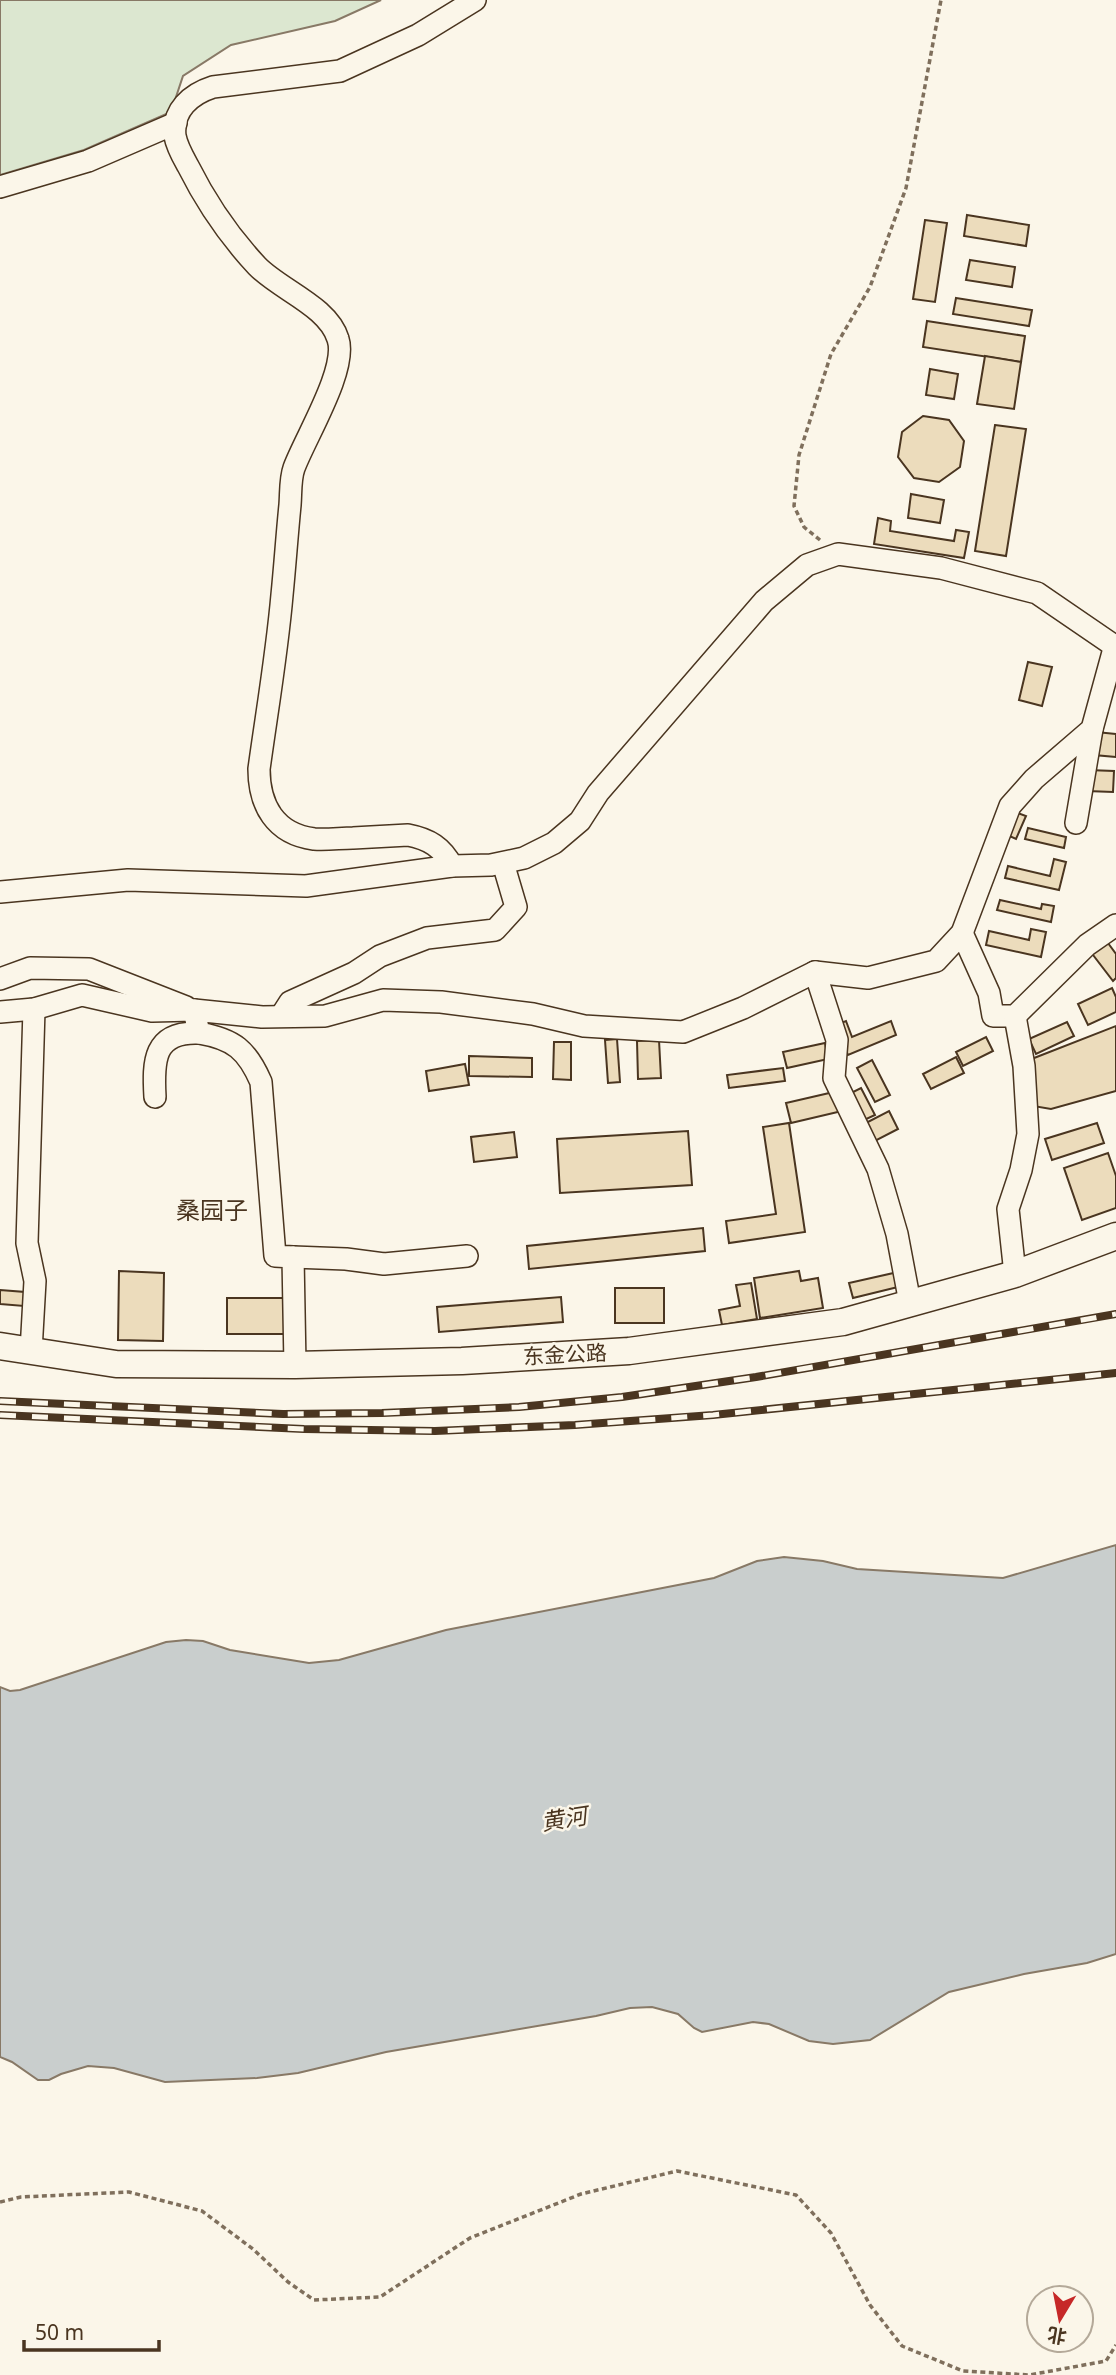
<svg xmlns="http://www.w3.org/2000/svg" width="1116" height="2375" font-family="'Noto Sans','Noto Sans SC',sans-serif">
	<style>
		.green { fill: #dce7d0; stroke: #887966; stroke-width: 2 }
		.water { fill: #c9cecd; stroke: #887966; stroke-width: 2 }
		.building { fill: #ecdcbc; stroke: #4a3520; stroke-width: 2 }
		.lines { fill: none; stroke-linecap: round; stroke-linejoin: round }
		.minor-casing { stroke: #4a3520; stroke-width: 24 }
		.major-casing { stroke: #4a3520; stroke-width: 29 }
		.path { stroke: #7f6f5c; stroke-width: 3.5; stroke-dasharray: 5 3.5; stroke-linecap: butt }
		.minor { stroke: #fbf6e9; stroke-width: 21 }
		.major { stroke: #fbf6e9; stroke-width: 26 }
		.rail-casing { stroke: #4a3520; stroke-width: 8 }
		.rail { stroke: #fbf6e9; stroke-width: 5; stroke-dasharray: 16; stroke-linecap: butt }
		.labels { text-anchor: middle; stroke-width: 5; stroke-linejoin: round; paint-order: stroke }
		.street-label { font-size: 21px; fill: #4a3520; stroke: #fbf6e9 }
		.water-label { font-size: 23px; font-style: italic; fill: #4a3520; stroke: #fbf6e9 }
		.quarter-label { font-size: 24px; fill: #4a3520; stroke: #fbf6e9 }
	</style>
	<rect width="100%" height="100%" fill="#fbf6e9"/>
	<polygon class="green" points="0,0 381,0 335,21 231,45 183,76 171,112 84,150 0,175"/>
	<polygon class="water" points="1116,1545 1116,1954 1087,1963 1024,1974 949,1992 870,2040 833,2044 809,2041 769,2024 753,2022 702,2032 694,2028 678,2014 652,2007 630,2008 596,2016 386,2052 298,2073 257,2078 165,2082 114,2068 88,2066 61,2074 49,2080 38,2080 12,2062 0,2057 0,1687 10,1691 20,1690 166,1642 186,1640 203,1641 230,1650 309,1663 339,1660 446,1630 714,1578 757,1561 784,1557 823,1561 857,1569 1003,1578"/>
	<g class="building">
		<polygon points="967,215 1029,225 1026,246 964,236"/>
		<polygon points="925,220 947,223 935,302 913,299"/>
		<polygon points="970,260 1015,267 1012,287 966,280"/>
		<polygon points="956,298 1032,310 1029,326 953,314"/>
		<polygon points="927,321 1025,336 1021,362 923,347"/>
		<polygon points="985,356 1021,362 1014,409 977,404"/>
		<polygon points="930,369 958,374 954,399 926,395"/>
		<polygon points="923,416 949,420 964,441 960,467 939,482 914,478 898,457 902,432"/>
		<polygon points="995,425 1026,429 1006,556 975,551"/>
		<polygon points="911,494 944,500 940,523 908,518"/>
		<polygon points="878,518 891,521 890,531 954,541 956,530 969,532 964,558 874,544"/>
		<polygon points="1028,662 1052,667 1042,706 1019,700"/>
		<polygon points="1096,732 1116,734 1116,757 1094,755"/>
		<polygon points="1088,770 1114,771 1113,792 1087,791"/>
		<polygon points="1015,812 1026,816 1016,839 1005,834"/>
		<polygon points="1028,828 1066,837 1064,848 1025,839"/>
		<polygon points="1054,859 1066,862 1059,890 1005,878 1008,866 1050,876"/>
		<polygon points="1000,900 1041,909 1042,904 1054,906 1051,922 997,910"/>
		<polygon points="1031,929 1046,932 1041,957 986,945 989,931 1029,940"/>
		<polygon points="1105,939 1116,954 1116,978 1113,981 1090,951"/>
		<polygon points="1112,988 1116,997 1116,1012 1088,1025 1078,1004"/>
		<polygon points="846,1021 852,1037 891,1021 896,1035 848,1055 836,1025"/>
		<polygon points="1067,1022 1074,1036 1036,1054 1029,1039"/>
		<polygon points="1116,1026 1116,1091 1051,1109 1033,1106 1029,1060"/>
		<polygon points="986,1037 993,1051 963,1066 956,1052"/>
		<polygon points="617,1039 620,1082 608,1083 605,1040"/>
		<polygon points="659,1040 661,1078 638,1079 637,1041"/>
		<polygon points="554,1042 571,1042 571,1080 553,1079"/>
		<polygon points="825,1043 828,1059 787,1068 783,1052"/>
		<polygon points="469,1056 532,1058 532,1077 469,1076"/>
		<polygon points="956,1057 964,1073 931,1089 923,1074"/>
		<polygon points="872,1060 890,1095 875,1102 857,1068"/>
		<polygon points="465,1064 469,1085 429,1091 426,1071"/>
		<polygon points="783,1068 785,1081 729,1088 727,1075"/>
		<polygon points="861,1088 875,1115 862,1121 849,1094"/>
		<polygon points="838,1091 842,1111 791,1123 786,1103"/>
		<polygon points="889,1111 898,1129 871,1143 862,1125"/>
		<polygon points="789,1123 805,1232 729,1243 726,1221 776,1214 763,1127"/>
		<polygon points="1097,1123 1104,1143 1052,1160 1045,1139"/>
		<polygon points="688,1131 692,1185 560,1193 557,1139"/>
		<polygon points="514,1132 517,1157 474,1162 471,1137"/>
		<polygon points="1108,1153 1116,1176 1116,1208 1082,1220 1064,1168"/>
		<polygon points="703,1228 705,1251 529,1269 527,1246"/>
		<polygon points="119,1271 164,1273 163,1341 118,1340"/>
		<polygon points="799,1271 801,1281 818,1278 823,1308 760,1318 754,1278"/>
		<polygon points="898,1272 902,1286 853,1298 849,1283"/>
		<polygon points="751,1283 757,1319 722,1325 719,1310 740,1306 736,1285"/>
		<rect x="615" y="1288" width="49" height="35"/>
		<polygon points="0,1290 25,1292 24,1306 0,1304"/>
		<polygon points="561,1297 563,1322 439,1332 437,1307"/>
		<rect x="227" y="1298" width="63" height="36"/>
	</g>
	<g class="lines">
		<g class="minor-casing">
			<g id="minor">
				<polyline points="0,187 88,161 176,123"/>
				<polyline points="1076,823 1092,729"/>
				<path d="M452,866C442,847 429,839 408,835C390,836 371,837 353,838C341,838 327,840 314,839C275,834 259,805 259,769C267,711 277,653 282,595C285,565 287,535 290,505C291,493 290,479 294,468C305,438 348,369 338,339C328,306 280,290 257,266C229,236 206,202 188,166C183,157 177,147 175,136C172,110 191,94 213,87L340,71L418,35L475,0"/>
				<polyline points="0,892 128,880 306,886 452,866 491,865 524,858 554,843 580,821 598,793 764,601 807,565 838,554 941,568 1037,593 1116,647"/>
				<polyline points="962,933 989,993 993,1016 1015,1016 1087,945 1116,925"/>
				<polyline points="815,972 837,1040 834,1078 878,1169 897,1234 910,1303"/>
				<polyline points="0,979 30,968 89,969 186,1007"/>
				<path d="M194,1010L199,1033C234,1039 247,1050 261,1082L275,1256L293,1257L295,1365"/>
				<polyline points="0,1012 34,1009 82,995 152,1011 194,1010 262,1017 325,1016 383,1000 441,1002 533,1014 584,1026 683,1032 743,1008 815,972 868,978 936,961 962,933 1010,806 1034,779 1092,729 1115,645"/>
				<polyline points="281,1016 290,1002 354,973 380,956 427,938 495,930 516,907 503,863"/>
				<path d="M155,1097C153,1062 153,1031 199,1033"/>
				<polyline points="293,1257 346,1259 384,1264 467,1256"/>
				<polyline points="1015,1274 1008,1209 1021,1170 1028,1134 1024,1066 1015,1016"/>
				<polyline points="31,1351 35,1281 27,1243 34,1009"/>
			</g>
		</g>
		<g class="major-casing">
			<polyline id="major" points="0,1346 116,1364 295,1365 462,1361 629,1351 843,1322 1015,1274 1116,1236"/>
		</g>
		<g class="path">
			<polyline points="820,540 804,527 794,506 799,455 831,354 870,287 906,188 941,0"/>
			<polyline points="0,2202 21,2197 129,2192 202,2211 253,2249 288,2282 314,2300 380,2297 470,2238 581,2194 677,2171 796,2195 831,2233 870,2305 902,2346 963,2371 1029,2375 1106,2361 1116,2345"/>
		</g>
		<use href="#minor" class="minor"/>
		<use href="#major" class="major"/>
		<g class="rail-casing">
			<g id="rail">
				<polyline points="0,1401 283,1414 382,1413 519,1407 622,1397 756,1377 1116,1314"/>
				<polyline points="0,1415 304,1429 435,1431 575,1425 713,1415 1116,1373"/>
			</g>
		</g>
		<use href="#rail" class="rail"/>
	</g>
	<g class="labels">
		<g class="street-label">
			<text transform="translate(565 1355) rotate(-3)" y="7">东金公路</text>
		</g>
		<g class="water-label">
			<text transform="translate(564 1819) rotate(-9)" y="8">黄河</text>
		</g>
		<g class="quarter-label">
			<text x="212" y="1219">桑园子</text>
		</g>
	</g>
	<g transform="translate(1060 2319) rotate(190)"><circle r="33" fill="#fbf6e9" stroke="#b4a999" stroke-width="2"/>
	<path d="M0-5L12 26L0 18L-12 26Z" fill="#c62828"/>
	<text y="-10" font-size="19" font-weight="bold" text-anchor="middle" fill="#4a3520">北</text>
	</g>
	<path d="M24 2340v10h135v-10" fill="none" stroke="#4a3520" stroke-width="3.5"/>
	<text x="35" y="2340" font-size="21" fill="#4a3520" stroke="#fbf6e9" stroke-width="5" paint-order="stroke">50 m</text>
</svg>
